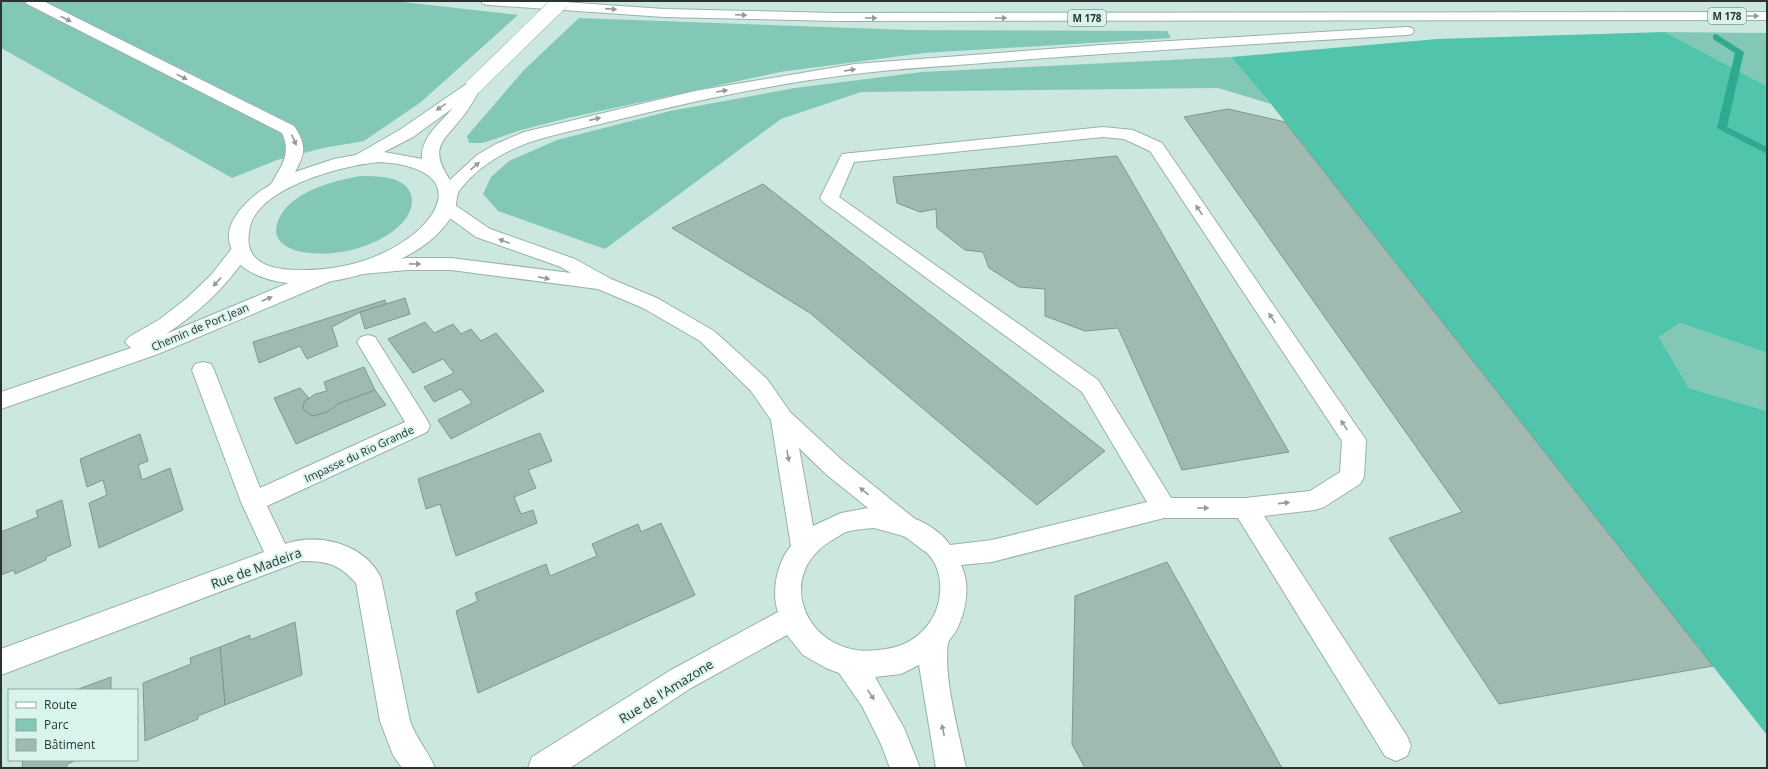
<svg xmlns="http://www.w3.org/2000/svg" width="1768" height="769" font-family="'Open Sans',sans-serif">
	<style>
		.green { fill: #83c8b6 }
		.forest { fill: #50c5ab }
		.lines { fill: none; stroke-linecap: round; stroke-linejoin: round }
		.stream { fill: #2eaa91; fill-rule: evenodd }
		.building { fill: #a0bab2; stroke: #7e9891 }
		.minor-casing { stroke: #98b2ab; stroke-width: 2 }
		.major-casing { stroke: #98b2ab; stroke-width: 2 }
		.minor { fill: #fff; fill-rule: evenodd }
		.major { fill: #fff; fill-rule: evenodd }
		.major-bridge-casing { stroke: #98b2ab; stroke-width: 17; stroke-linecap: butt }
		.major-bridge { stroke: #fff; stroke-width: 16 }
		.oneway { fill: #949a98 }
		.labels { text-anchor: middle; stroke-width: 4; stroke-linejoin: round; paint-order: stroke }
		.shield { fill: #d9f4ec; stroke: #5e6e69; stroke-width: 1 }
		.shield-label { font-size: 10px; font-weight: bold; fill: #2a3431 }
		.street-label { font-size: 11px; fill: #2a3431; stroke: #d9f4ec }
		.near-street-label { font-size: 13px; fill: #2a3431; stroke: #d9f4ec }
	</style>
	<rect width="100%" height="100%" fill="#cce7df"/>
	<g class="green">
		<polygon points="1,1 394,1 518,15 421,102 364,141 323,148 277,160 232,178 1,48"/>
		<polygon points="579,18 909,30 1167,31 1171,38 924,53 780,72 568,118 521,130 483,143 469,143 467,136 524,70"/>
		<polygon points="1665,32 1767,33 1767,86"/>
		<polygon points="1231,57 1271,104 1218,88 861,92 781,119 605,249 498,211 483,194 491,177 509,161 557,140 670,111 795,88 922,72"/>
		<path d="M360,176C371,176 382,176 393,179C419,187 416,212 398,227C375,247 340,256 310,253C299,252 284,249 278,238C275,232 276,227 278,221C289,192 333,181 360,176Z"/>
		<polygon points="1680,323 1767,353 1767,411 1689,388 1659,337"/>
	</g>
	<polygon class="forest" points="1665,32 1767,86 1767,353 1680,323 1659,337 1689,388 1767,411 1767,735 1271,104 1231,57 1437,39"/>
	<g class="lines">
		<polygon class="stream" points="1716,34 1744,52 1727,127 1767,147 1767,154 1717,128 1735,53 1713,39 1713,35"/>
	</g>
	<g class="building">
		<polygon points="1228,109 1285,122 1713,666 1499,704 1389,538 1462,512 1184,117"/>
		<polygon points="1117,156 1289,452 1182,470 1118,328 1085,331 1045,316 1045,289 1019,287 989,268 983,252 965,250 937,228 936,209 920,212 897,203 893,177"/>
		<polygon points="763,184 1105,451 1037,505 810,313 672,228"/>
		<polygon points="405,298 410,314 365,329 360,312"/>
		<polygon points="385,300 386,304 360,312 332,327 338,346 307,359 300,346 259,363 253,342"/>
		<polygon points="425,322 434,333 453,324 461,334 471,329 481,341 496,333 544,391 451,439 438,420 472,403 461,389 434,402 424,387 454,373 443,359 413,373 388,339"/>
		<polygon points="364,367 375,390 338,404 333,409 318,416 313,416 306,412 303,408 304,402 315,394 327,391 324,382"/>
		<polygon points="300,388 309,398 304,402 303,408 306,412 313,416 327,412 338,404 375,390 386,405 296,444 274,398"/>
		<polygon points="540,433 552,461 528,470 536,488 514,497 521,514 533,510 537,523 456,556 440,504 426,509 418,479"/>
		<polygon points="140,434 148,461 138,465 142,480 170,468 183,510 99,548 89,503 107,495 103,480 87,487 80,459"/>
		<polygon points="62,500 71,546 46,557 46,560 15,574 14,570 1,575 1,532 38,517 36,511"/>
		<polygon points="661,523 695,595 478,693 456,611 478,601 475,593 546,564 550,576 597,556 592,544 638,524 641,532"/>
		<polygon points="1167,562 1282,768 1085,768 1072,744 1075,596"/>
		<polygon points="295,622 302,675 225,705 220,647 250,635 250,640"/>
		<polygon points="220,647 225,705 198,716 198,719 145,741 143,683 191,664 190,658"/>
		<polygon points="111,677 111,690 76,690"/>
		<polygon points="23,760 77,760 67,764 67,768 22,768"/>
	</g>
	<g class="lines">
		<g class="minor-casing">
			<g id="minor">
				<path d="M1103,127L1133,130L1162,143L1366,440L1364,477L1360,484L1324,507L1315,510L1264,516L1407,736L1411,746L1407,756L1396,761L1385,756L1238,518H1164L992,562L961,565C971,585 966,611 956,631C954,635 949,639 948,643C943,678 959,732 966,768H936L919,665L901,674L875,677L904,728L920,768H890L881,744L862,706L839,673L826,668L803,655L787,635L691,688L570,768H528L532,757L671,670L778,612C771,592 777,562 791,546L771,420L751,391L700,341L643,308L598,289L451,270H407L363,274L356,272L353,268L356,264L407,258H451L571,273L561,267L476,237L440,211L437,207L440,203L446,201L452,203L490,229L575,259L611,279L657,298L714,331L767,379L790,412L843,461L915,519C927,523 943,534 950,545L992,540L1147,502L1082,392L823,202L820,198L842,154ZM1103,137L1124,139L1150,151L1342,441L1340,472L1310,491L1245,498H1171L1098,380L839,197L854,162ZM799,448L827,475L868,508L841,513L813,526ZM874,528C884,531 894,533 903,536C908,538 912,542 916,545C919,548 924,550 928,554C946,573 943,607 927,626C914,642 899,648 878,650C807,659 770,575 834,539C839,536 844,532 850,531C858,529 866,529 874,528Z"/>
				<path d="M240,245L247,247L250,251C228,285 200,312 166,334L317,271L324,270L331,271L334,276L331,281L158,354L1,409V392L131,348L125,342L129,337L160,319L187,298L211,275L233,247Z"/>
				<path d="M368,335L375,337L427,420L430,426L427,432L267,506L285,544C319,532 365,544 381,578L410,721C416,738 428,751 435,768H402L393,755L380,721L356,583C338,563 326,561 301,561L1,675V649L264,552L241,502L192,370L195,364L203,362L211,364L214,370L260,488L405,422L357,342L361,337Z"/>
			</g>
		</g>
		<g class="major-casing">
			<g id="major">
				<path d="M25,1H43L294,126C306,144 306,153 295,172L334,159L356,155L401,129L468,83H480L482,86C476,96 471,106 464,115C443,142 428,147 450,180L477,155L496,144L524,132L695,91L855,64L1102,45L1407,27L1412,28L1414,31L1412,34L1407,35C1270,43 1132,51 995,62C949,66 902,68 855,74C751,86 649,112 547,137C515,145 479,163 459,191C456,197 457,204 454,211C450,221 441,231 433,238C393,274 290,303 243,267C237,262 235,257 232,250C221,227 242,205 259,192C262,189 267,188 271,184C274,181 275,176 278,172C286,159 289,148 282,133L27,4ZM453,108C441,122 420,138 422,159L384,152L413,137ZM380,162C472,168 443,226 381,254C355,266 323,271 295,270C281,269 263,268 253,255C248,248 248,241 249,232C253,188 343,165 380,162Z"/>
				<polygon points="481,1 549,1 664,9 836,13 1767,12 1767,20 836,21 664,17 488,5 483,4"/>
			</g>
		</g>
		<use href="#minor" class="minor"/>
		<use href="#major" class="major"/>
		<g class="major-bridge-casing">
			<polyline id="major-bridge" points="474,86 561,1"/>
		</g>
		<use href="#major-bridge" class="major-bridge"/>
	</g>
	<defs><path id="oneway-solid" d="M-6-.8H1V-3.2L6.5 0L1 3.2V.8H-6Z"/></defs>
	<g class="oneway">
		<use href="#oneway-solid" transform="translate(611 9) rotate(4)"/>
		<use href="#oneway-solid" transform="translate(741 15) rotate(2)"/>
		<use href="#oneway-solid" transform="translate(1753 16)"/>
		<use href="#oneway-solid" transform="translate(871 18)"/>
		<use href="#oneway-solid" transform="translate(1001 18)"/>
		<use href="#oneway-solid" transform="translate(66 19) rotate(27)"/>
		<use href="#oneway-solid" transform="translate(850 70) rotate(-9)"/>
		<use href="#oneway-solid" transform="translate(182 77) rotate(27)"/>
		<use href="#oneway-solid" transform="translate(722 91) rotate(-9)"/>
		<use href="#oneway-solid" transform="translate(441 107) rotate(145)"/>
		<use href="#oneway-solid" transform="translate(595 119) rotate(-13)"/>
		<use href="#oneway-solid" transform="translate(294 140) rotate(66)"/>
		<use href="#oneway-solid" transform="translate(475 166) rotate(-40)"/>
		<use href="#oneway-solid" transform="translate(1199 210) rotate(-124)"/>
		<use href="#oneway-solid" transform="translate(504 241) rotate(-159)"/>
		<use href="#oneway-solid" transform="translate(415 264) rotate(1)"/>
		<use href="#oneway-solid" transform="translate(544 278) rotate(11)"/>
		<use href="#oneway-solid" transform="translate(217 282) rotate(133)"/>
		<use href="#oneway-solid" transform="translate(267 299) rotate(-23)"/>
		<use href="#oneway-solid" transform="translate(1272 318) rotate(-124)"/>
		<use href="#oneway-solid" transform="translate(1344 425) rotate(-124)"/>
		<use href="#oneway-solid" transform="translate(788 456) rotate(80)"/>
		<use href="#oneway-solid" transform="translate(864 491) rotate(-141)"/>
		<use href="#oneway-solid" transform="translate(1284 503) rotate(-6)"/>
		<use href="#oneway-solid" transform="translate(1203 508)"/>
		<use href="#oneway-solid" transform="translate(871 695) rotate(57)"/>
		<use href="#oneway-solid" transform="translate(943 730) rotate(-102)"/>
	</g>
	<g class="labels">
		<g class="shield">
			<rect x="1708" y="8" width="38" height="16" rx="3"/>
			<rect x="1068" y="10" width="38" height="16" rx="3"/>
		</g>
		<g class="shield-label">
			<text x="1727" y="20">M 178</text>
			<text x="1087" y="22">M 178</text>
		</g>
		<g class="street-label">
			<text transform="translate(200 327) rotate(-23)" y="4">Chemin de Port Jean</text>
			<text transform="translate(359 454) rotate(-25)" y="4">Impasse du Rio Grande</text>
		</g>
		<g class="near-street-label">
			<text transform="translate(256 568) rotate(-20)" y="5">Rue de Madeira</text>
			<text transform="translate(666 691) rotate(-32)" y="5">Rue de l'Amazone</text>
		</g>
	</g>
	<rect width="1768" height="769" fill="none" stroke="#2a3431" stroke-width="4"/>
	<rect x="8" y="689" width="130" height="72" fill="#d9f4ec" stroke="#93a7a1"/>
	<rect x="16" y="702" width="20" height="6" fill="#ffffff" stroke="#93a7a1"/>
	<text x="44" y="709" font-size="12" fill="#2a3431">Route</text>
	<rect x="16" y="719" width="20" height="12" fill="#83c8b6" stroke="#93a7a1"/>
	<text x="44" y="729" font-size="12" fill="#2a3431">Parc</text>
	<rect x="16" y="739" width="20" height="12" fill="#a0bab2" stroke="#93a7a1"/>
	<text x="44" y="749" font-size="12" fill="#2a3431">Bâtiment</text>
</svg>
